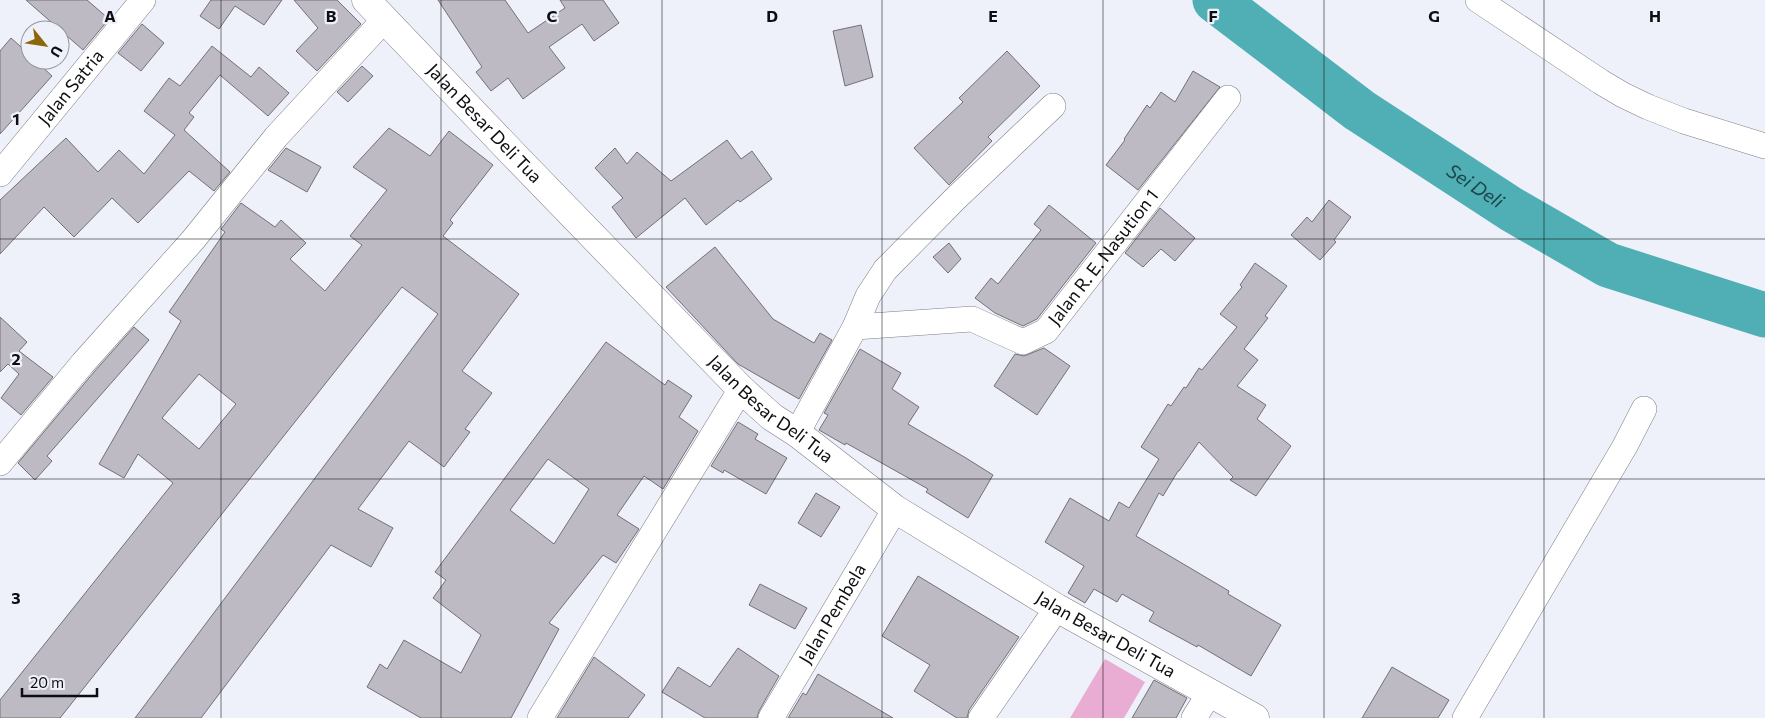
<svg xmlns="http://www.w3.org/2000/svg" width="1765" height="718" font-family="Commissioner,sans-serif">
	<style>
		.green { fill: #e9acd3 }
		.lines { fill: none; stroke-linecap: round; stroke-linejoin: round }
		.river { stroke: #50aeb5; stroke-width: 45 }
		.building { fill: #bebac3; stroke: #737077; fill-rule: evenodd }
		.minor-casing { stroke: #7d7f87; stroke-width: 26 }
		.major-casing { stroke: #7d7f87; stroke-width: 29 }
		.minor { stroke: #fff; stroke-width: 25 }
		.major { stroke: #fff; stroke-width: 28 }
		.grid { fill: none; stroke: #0d0e11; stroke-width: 1; stroke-opacity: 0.55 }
		.labels { text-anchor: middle; stroke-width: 4.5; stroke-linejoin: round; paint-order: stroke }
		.street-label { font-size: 18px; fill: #0d0e11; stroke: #eef1fa }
		.water-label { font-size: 19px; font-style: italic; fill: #1c474a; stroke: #eef1fa }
		.grid-label { font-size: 16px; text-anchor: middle; font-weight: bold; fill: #0d0e11; stroke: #eef1fa; stroke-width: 4.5; stroke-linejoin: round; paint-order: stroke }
	</style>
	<rect width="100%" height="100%" fill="#eef1fa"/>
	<polygon class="green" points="1105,659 1145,682 1124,718 1070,718"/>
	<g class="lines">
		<path class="river" id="s1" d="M1215,0L1359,110L1511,209L1608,265L1765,315"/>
	</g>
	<g class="building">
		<polygon points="26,0 87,0 109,19 83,50"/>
		<polygon points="211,0 282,0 264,25 235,6 219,29 200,16"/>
		<polygon points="294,0 337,0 361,24 317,71 296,51 318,28"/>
		<polygon points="438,0 505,0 528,33 565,8 560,0 603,0 619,23 594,41 582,24 549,47 565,68 523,99 508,78 491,91 476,72 482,67"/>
		<polygon points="142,24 164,43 141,71 118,53"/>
		<polygon points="861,25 873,77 845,86 833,31"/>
		<polygon points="11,38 30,55 30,60 35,60 52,76 0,134 0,51"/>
		<polygon points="212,46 251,77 259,67 289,93 268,116 220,75 189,113 194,117 184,130 230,172 214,191 189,171 138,223 112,198 74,237 44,207 0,254 0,200 66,138 98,172 119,150 144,174 175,135 144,111 169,78 180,86"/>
		<polygon points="1007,51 1040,86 988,137 992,141 949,185 914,148 963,102 959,98"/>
		<polygon points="362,66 373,76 348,102 337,92"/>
		<polygon points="1193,71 1220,87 1138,190 1106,165 1125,140 1124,139 1147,105 1150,108 1161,92 1175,102"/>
		<path d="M389,128L430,156L449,131L493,165L450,220L453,223L443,236L519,294L462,371L492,393L465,429L470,432L444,467L409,441L358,509L393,528L371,567L331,545L201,718H135L438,314L402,287L60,718H0V700L173,483L138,454L124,478L99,464L181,321L169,312L225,232L221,229L241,203L275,227L281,220L306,243L290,259L325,291L362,245L350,236L387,190L353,167ZM199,374L236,404L199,449L162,418Z"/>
		<polygon points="727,140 741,159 752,151 772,179 740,202 738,200 706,225 685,198 636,238 612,207 623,198 595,168 615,148 627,164 637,152 671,181"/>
		<polygon points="286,148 321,167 307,192 268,170"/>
		<polygon points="1329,200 1351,217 1334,240 1336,242 1320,260 1291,235 1307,217 1312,222"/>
		<polygon points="1049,205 1096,243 1037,319 1023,326 995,313 975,298 991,278 998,284 1041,230 1034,224"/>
		<polygon points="1160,208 1195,238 1175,261 1161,249 1143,267 1125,253"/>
		<polygon points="949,243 961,259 948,273 933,257"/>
		<polygon points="715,247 773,319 814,343 820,333 832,340 799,399 738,364 666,287"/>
		<polygon points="1255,263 1287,286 1265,316 1268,318 1244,349 1258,360 1237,386 1266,405 1257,419 1291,446 1256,496 1230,480 1233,477 1199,442 1179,471 1178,471 1163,496 1159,493 1136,536 1229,591 1228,594 1281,625 1251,676 1198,645 1197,647 1149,621 1154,612 1122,594 1117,602 1094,589 1085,603 1068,593 1084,566 1045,542 1070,498 1109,521 1119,502 1129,508 1159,459 1141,447 1168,404 1171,406 1184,387 1186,388 1199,368 1202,370 1237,327 1220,314 1242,287 1240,285"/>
		<polygon points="0,317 27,342 19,351 53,377 21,415 1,398 19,374 8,364 0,372"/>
		<polygon points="134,327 149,340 47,456 52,461 35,480 18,463 94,372"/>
		<path d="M606,342L665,385L668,380L692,396L679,417L698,431L663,489L644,476L617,515L639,529L616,563L603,555L549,623L559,629L511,718H421L367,687L380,664L387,669L404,640L461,673L481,635L433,598L446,580L435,572ZM548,459L589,489L554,544L510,510Z"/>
		<polygon points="1044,348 1070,366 1037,415 994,386 1015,354 1024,356"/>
		<polygon points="860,349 901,373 892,389 919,407 908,424 966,458 993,475 968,518 926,492 928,489 846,443 845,445 819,430 828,415 824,413"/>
		<polygon points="738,422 758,434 755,439 787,458 766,494 724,470 723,473 711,466"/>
		<polygon points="816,493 840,507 821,537 798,523"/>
		<polygon points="918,576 1019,637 969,710 967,718 957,718 914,691 930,665 882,636"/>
		<polygon points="760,584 807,608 795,629 749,605"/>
		<polygon points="738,648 779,676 759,711 757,718 705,718 662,692 678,667 710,687"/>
		<polygon points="594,657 645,695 628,718 557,718"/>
		<polygon points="1392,667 1449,700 1438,718 1362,718"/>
		<polygon points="818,674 893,718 788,718 803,693 806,695"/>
		<polygon points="1154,680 1187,698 1176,718 1132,718"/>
	</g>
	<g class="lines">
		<g class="minor-casing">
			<g id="minor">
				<polyline points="1478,0 1601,82 1623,95 1648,107 1684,121 1765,146"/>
				<path id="s2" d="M0,174L143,0"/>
				<path id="s3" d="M855,327L972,319L1023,342L1046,331L1228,98"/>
				<polyline points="797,433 855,327 868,296 885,270 955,199 1053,106"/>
				<polyline points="0,463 83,363 193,240 276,137 384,20"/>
				<polyline points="540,718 741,389"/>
				<path id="s4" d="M771,718L895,509"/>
				<polyline points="981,718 1057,608"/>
				<polyline points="1194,718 1209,694"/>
				<polyline points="1465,718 1625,446 1644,409"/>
			</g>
		</g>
		<g class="major-casing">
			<g id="major">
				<path id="s5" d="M366,0L516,157L741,389L772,417L797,433L895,509L1057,608L1255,718"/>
			</g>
		</g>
		<use href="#minor" class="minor"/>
		<use href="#major" class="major"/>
	</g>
	<path class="grid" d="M221,0V718M441,0V718M662,0V718M882,0V718M1103,0V718M1324,0V718M1544,0V718M0,239H1765M0,479H1765"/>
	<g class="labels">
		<g class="street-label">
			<text dy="6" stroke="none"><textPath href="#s2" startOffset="112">Jalan Satria</textPath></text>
			<text dy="6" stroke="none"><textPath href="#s5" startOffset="171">Jalan Besar Deli Tua</textPath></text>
			<text dy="6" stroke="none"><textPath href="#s3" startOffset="292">Jalan R. E. Nasution 1</textPath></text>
			<text dy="6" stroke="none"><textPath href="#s5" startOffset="576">Jalan Besar Deli Tua</textPath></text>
			<text dy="6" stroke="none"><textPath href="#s4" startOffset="121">Jalan Pembela</textPath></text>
			<text dy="6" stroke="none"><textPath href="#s5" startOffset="981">Jalan Besar Deli Tua</textPath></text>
		</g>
		<g class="water-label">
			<text dy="7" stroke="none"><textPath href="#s1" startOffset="320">Sei Deli</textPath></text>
		</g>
	</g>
	<g class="grid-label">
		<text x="110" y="22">A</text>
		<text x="331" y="22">B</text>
		<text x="552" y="22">C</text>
		<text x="772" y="22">D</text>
		<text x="993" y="22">E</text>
		<text x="1213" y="22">F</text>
		<text x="1434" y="22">G</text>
		<text x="1655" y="22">H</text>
		<text x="16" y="125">1</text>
		<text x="16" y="365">2</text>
		<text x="16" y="604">3</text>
	</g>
	<g transform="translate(45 45) rotate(120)"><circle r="24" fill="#eef1fa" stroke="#94969d"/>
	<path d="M0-4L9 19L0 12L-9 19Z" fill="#8c680a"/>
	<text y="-8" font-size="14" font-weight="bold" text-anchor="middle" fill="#0d0e11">U</text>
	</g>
	<path d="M22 688v8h75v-8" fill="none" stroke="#0d0e11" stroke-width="2.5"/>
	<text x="30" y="688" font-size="15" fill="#0d0e11" stroke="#eef1fa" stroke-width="4" paint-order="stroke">20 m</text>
</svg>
